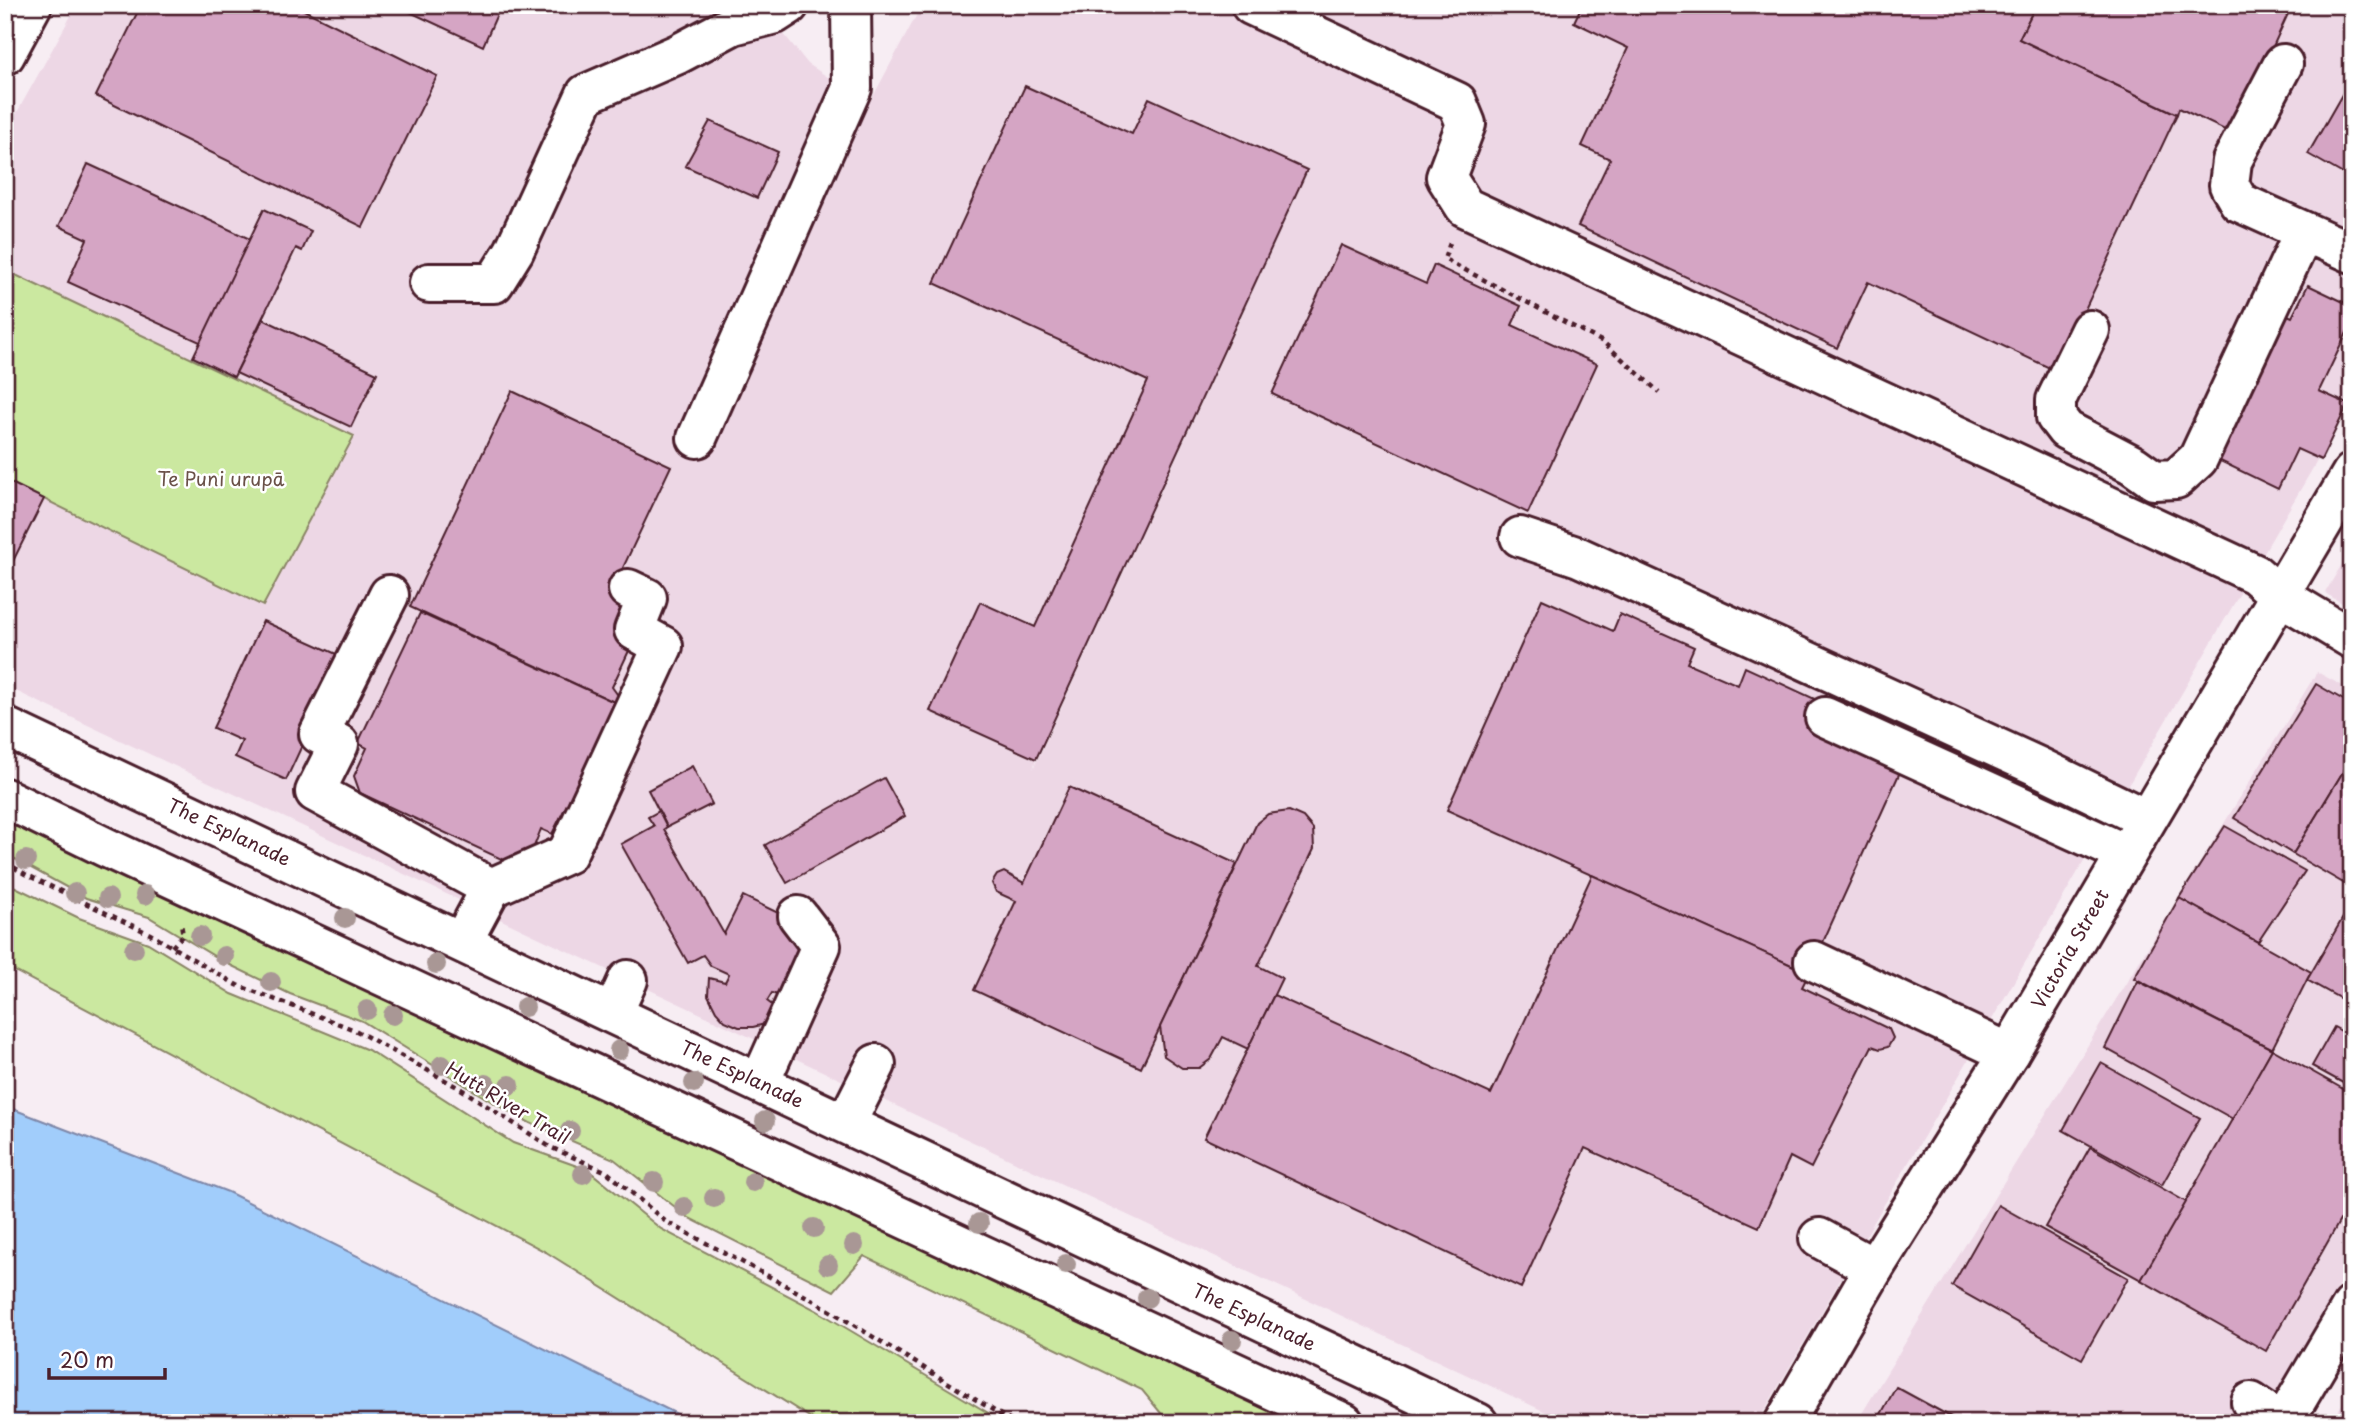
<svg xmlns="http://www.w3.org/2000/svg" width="2357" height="1428" font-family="'Playpen Sans',sans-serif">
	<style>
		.built { fill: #edd7e5; fill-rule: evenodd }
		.green { fill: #cbe8a0; stroke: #8a8466; stroke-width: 2 }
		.water { fill: #a1cdfb; stroke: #7e87a8; stroke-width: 2 }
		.building { fill: #d5a5c4; stroke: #4a1f2b; stroke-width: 2 }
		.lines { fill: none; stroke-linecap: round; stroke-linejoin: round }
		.minor-casing { stroke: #4a1f2b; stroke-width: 44 }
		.major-casing { stroke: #4a1f2b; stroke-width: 44 }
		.path { stroke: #4a1f2b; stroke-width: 4.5; stroke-dasharray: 5 5; stroke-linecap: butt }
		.minor { stroke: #fff; stroke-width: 38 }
		.major { stroke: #fff; stroke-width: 38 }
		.tree { fill: #a99795 }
		.labels { text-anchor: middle; stroke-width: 5; stroke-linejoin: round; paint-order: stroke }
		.park-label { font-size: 19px; fill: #6a5148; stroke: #fff }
		.street-label { font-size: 19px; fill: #4a1f2b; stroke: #fff }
	</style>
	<rect width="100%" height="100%" fill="#f7edf3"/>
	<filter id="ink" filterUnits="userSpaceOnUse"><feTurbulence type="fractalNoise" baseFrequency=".0143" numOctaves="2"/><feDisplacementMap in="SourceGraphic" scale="14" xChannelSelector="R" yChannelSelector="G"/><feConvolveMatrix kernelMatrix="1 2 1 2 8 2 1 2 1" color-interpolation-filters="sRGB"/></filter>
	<g filter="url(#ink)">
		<g class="built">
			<path d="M77,5H769L775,23L808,64L869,104L922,5H2352V401L1757,1423H1569L5,686V480L262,605L354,437L5,270V134ZM1244,307L1245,308L1033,769L1036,759Z"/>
			<polygon points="2352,547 2352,609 2325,593"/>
			<polygon points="2317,672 2352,691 2352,1263 2258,1423 1856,1423"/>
			<polygon points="2352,1387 2352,1423 2331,1423"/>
		</g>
		<g class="green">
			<polygon points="5,270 354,436 263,606 5,480"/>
			<polygon points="5,817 489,1047 823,1196 1294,1423 1169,1423 1142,1390 864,1256 834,1291 689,1218 614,1159 530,1123 492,1102 362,1021 290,994 224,962 149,917 86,898 13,858 5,854"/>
			<polygon points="5,882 79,918 148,943 232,994 368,1050 513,1143 588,1170 661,1229 816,1310 1005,1423 819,1423 546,1252 5,966"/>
		</g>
		<polygon class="water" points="5,1106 228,1192 695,1423 5,1423"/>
		<g class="building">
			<polygon points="141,5 294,5 437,76 363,227 96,96"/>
			<polygon points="395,5 501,5 483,46"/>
			<polygon points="1582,5 2036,5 2019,39 2177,114 2056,371 1868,282 1837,348 1578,226 1610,159 1582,146 1628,48 1574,22"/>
			<polygon points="2036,5 2292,5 2233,134 2179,108 2177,114 2019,39"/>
			<polygon points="2352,77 2352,179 2308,154"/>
			<polygon points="1025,86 1132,134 1149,98 1307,170 1036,759 930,711 980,602 1035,627 1148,381 934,283"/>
			<polygon points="710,121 778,152 757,198 685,166"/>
			<polygon points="88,164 250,239 202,343 68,282 87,239 59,226"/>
			<polygon points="264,209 311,231 302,251 296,248 234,377 193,357"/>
			<polygon points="1341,245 1426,284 1434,265 1521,306 1512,325 1597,364 1528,513 1272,394"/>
			<polygon points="2308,285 2352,306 2352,322 2319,391 2348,404 2321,460 2297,449 2278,489 2214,458 2283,313 2292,317"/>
			<polygon points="263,319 377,373 351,427 236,373"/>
			<polygon points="512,391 671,466 612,591 631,601 634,640 612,687 627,708 410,607"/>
			<polygon points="5,480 44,499 5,577"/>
			<polygon points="1542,599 1613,631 1620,614 1694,647 1687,663 1738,685 1745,667 1830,706 1905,761 1809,973 1447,810"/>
			<polygon points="420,613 627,708 597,773 585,769 552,834 541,829 529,859 512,864 360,793 354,776 367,748 358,743"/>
			<polygon points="263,621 343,657 286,780 235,757 242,741 213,728"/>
			<polygon points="2316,684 2352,705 2352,757 2293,854 2234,818"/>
			<polygon points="2352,757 2352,888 2293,854"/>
			<polygon points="692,766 712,804 667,827 648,790"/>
			<polygon points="884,778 905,816 787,883 765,845"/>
			<polygon points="1069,787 1237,864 1141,1068 974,990 1016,901 996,892 992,883 997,875 1004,872 1024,883"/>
			<polygon points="659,811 667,827 664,829 724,934 743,896 795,921 811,956 791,1001 772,993 767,1001 780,1011 765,1024 753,1027 739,1027 725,1021 716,1011 708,995 709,978 725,982 729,974 711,966 703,955 688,963 621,844 654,826 648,817"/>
			<polygon points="1289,811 1303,817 1313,829 1314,849 1258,966 1282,978 1248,1049 1223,1037 1211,1059 1199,1068 1182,1068 1164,1056 1160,1027 1257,823 1268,814"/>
			<polygon points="2225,826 2305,871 2258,942 2179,898"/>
			<polygon points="1592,875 1809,973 1802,987 1889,1029 1893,1038 1888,1047 1880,1049 1872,1046 1811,1168 1790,1157 1759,1227 1585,1148 1521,1288 1204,1138 1274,995 1491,1094"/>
			<polygon points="2179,898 2311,972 2272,1049 2134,978"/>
			<polygon points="2352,902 2352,1005 2307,980"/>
			<polygon points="2138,981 2272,1049 2233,1119 2105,1048"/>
			<polygon points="2334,1027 2352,1037 2352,1088 2312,1066"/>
			<polygon points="2272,1049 2352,1094 2352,1199 2266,1351 2141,1280"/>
			<polygon points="2101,1063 2200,1118 2162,1185 2063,1130"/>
			<polygon points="2090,1147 2186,1202 2141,1280 2045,1227"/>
			<polygon points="1998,1205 2128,1278 2082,1359 1952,1286"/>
			<polygon points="1896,1387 1962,1423 1876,1423"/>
		</g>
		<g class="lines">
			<g class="minor-casing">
				<g id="minor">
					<polyline points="1251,5 1457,102 1466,124 1446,177 1465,207 2255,574 2279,595 2352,639"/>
					<polyline points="5,55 32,5"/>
					<polyline points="2283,64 2232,161 2229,185 2239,202 2352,253"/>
					<polyline points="429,283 494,283 514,251 586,94 678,54 733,25 775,14 789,5"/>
					<polyline points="2090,330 2056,400 2056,417 2066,430 2133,465 2154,480 2176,479 2198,459 2304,232"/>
					<polyline points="697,438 852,88 851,5"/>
					<polyline points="1520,537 1579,557 2039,767 2146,819"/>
					<polyline points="389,595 319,734 339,744 315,792 491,888 567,854 663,646 634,630 647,598 628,589"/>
					<polyline points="1825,717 2126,854"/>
					<polyline points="462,942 491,888"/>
					<polyline points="1814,961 2009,1053"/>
					<polyline points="613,1013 628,980"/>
					<polyline points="760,1082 821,946 798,916"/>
					<polyline points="846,1123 876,1064"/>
					<polyline points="1819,1238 1874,1268"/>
					<polyline points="2251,1402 2282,1423"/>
					<polyline points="1784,1423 1874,1268 2009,1053 2352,473"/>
					<polyline points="2283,1423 2352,1306"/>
				</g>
			</g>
			<g class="major-casing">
				<g id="major">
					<polyline points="5,727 1478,1423"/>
					<polyline points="5,798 105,847 1344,1423"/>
				</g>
			</g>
			<g class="path">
				<polyline points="1450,243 1444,259 1603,342 1659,392"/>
				<polyline points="5,862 25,874 150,934 237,985 355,1030 461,1089 550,1147 607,1172 665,1221 813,1300 1014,1423"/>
				<polyline points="172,947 183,935 181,924"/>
			</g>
			<use href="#minor" class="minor"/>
			<use href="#major" class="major"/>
		</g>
		<g class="tree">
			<circle cx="26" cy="860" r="10"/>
			<circle cx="75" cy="893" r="10"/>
			<circle cx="145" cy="895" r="10"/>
			<circle cx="108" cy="898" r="10"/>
			<circle cx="345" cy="918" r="10"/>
			<circle cx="200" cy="936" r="10"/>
			<circle cx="134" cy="949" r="10"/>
			<circle cx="224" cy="956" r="10"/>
			<circle cx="436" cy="964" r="10"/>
			<circle cx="271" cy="982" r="10"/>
			<circle cx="525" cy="1007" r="10"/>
			<circle cx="367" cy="1010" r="10"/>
			<circle cx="393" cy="1015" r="10"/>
			<circle cx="619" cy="1050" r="10"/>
			<circle cx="442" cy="1065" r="10"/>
			<circle cx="694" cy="1083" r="10"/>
			<circle cx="486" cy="1084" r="10"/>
			<circle cx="510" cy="1085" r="10"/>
			<circle cx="765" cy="1121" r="10"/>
			<circle cx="570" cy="1131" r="10"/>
			<circle cx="583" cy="1174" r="10"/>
			<circle cx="654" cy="1182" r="10"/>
			<circle cx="753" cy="1182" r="10"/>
			<circle cx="714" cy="1198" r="10"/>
			<circle cx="684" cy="1207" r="10"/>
			<circle cx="979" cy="1223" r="10"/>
			<circle cx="814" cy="1228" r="10"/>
			<circle cx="854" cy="1245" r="10"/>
			<circle cx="1066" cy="1264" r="10"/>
			<circle cx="828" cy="1265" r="10"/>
			<circle cx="1147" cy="1298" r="10"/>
			<circle cx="1232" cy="1340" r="10"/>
		</g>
	</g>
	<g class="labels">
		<g class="park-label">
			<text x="221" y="486">Te Puni urupā</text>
		</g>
		<g class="street-label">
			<text transform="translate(229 832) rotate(25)" y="7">The Esplanade</text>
			<text transform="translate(2070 949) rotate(-60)" y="7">Victoria Street</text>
			<text transform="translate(742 1074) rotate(25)" y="7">The Esplanade</text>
			<text transform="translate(508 1103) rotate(31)" y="7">Hutt River Trail</text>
			<text transform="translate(1254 1317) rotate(25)" y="7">The Esplanade</text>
		</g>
	</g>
	<rect width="2357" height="1428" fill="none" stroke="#fff" stroke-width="28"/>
	<rect x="14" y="14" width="2329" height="1400" fill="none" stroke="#4a1f2b" stroke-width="2.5" filter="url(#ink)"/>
	<path d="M49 1368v10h116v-10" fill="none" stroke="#4a1f2b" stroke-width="3.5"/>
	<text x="60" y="1368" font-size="21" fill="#4a1f2b" stroke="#ffffff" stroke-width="5" paint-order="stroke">20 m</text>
</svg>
